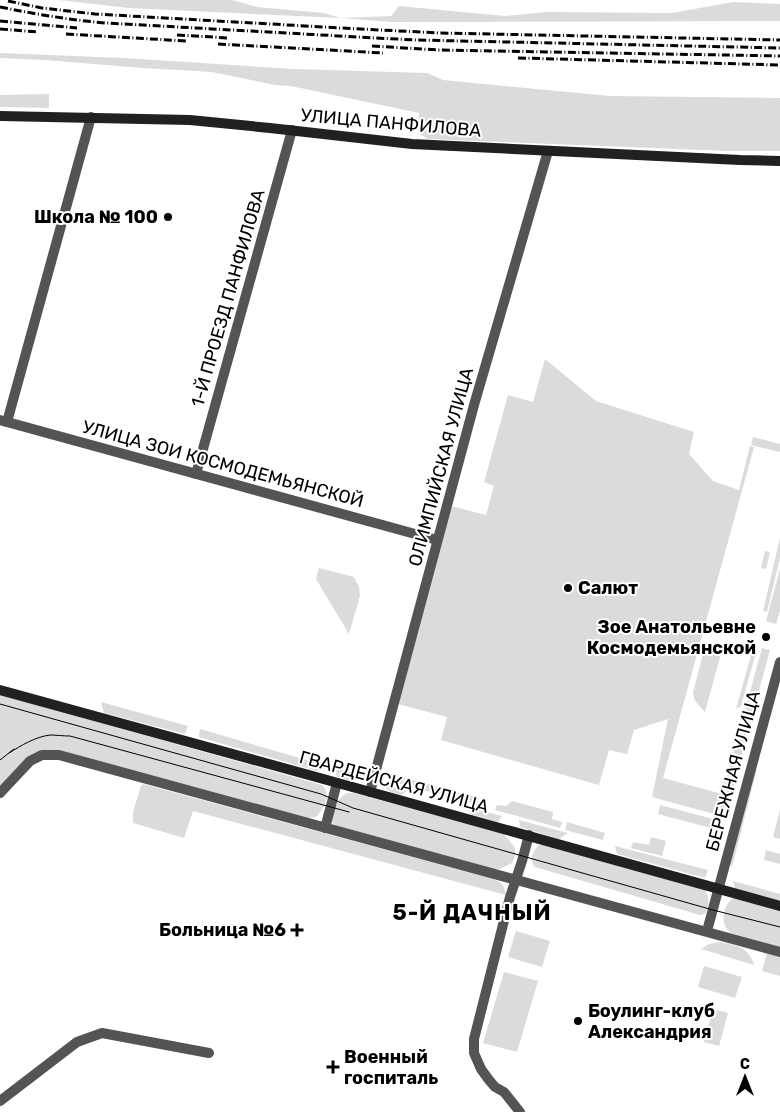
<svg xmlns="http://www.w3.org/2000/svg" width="780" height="1112" font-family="Rubik,sans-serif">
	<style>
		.green { fill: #dbdbdb }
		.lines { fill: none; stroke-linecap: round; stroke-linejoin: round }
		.street { stroke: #545454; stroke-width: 10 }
		.secondary { stroke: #212121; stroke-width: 10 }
		.tram { stroke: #000; stroke-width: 1 }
		.rail { stroke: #000; stroke-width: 3; stroke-dasharray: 8 2.5 1 2.5; stroke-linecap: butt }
		.poi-dot { fill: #000; stroke: #fff; stroke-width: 2 }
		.labels { text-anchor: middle; stroke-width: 4; stroke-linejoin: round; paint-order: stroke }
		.street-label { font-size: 18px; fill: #000; stroke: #fff }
		.poi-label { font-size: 18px; font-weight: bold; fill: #000; stroke: #fff; text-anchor: end }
		.district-label { font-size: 22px; font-weight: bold; letter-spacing: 1px; fill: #000; stroke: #fff }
	</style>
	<rect width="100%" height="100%" fill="#fff"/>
	<g class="green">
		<polygon points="59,0 232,0 257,7 324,13 340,18 391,16 399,6 505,16 547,12 672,13 733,2 780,4 780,21 391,22 340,18 128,8"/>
		<polygon points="0,53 123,58 293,69 427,73 443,80 610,96 780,98 780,151 729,151 428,139 418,133 419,113 291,86 275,85 212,72 142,68 46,60 0,58"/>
		<polygon points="49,94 49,108 0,107 0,95"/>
		<polygon points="545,359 596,401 694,432 689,454 713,481 739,490 750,446 754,447 663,778 722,794 731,761 740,763 725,817 652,797 668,719 634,730 627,754 609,750 599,785 441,740 447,717 398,704 451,506 486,515 494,486 484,482 508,395 533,402"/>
		<polygon points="753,437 780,444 780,452 751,445"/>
		<polygon points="780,538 780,558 767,612 763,611"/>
		<polygon points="765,551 770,552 766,569 761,568"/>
		<polygon points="319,568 354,577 359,587 360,596 349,634 316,579"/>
		<polygon points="780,569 780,611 776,624 766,621"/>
		<polygon points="705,646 722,650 705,712 695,701 693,693"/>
		<polygon points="762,648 770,650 741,757 733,754"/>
		<polygon points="751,655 755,656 741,706 736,709"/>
		<path d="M0,695L322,785C332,794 324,809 316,817L306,818L46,751L0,790Z"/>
		<polygon points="101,702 188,726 185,734 104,713"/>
		<polygon points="200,729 355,774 356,778 353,781 337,777 335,771 319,767 317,771 199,737"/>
		<polygon points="757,769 732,867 728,862 754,770"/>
		<polygon points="391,774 479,798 477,804 389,781"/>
		<path d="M381,783L408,790L402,795C393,793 386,791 381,783Z"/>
		<path d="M143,784L493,879C502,882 504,886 506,895L193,811L184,838L133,823V812L141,786Z"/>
		<path d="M347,793H353L504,834L515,848V856L512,863L500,869L491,870L342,829L334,825L331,819C335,809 337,798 347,793Z"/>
		<polygon points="512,801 553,812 552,819 562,822 560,828 495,810 497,805 506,806"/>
		<polygon points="660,805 713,819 711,828 658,814"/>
		<polygon points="468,807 502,816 498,822 470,814"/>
		<polygon points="780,810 780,839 773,837"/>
		<polygon points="519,820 568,833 559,839 520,827"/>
		<polygon points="567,822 605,833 603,840 565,830"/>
		<polygon points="651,837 666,841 662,856 631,848 633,842 649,845"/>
		<path d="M539,845H543L705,890C710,898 709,906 705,914L700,915L535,867C528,860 533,851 539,845Z"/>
		<polygon points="615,846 708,870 705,878 617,854"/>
		<polygon points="766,850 780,854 780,864 764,860"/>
		<polygon points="733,881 780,894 780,901 735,889"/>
		<path d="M733,898H737L780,910V948L731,933C729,932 726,928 725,926C721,917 725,904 733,898Z"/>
		<polygon points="516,931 550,941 542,967 508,957"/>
		<path d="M721,942C737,946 749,947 754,965L701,949L709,944Z"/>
		<polygon points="767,953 780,957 780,976 762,971"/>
		<polygon points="704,966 742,977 735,998 698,987"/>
		<polygon points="504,972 538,981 517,1052 483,1043"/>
		<polygon points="713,1009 728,1013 719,1046 704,1042"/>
	</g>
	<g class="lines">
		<g class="street">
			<polyline points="0,420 437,540"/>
			<polyline points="7,422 91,117"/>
			<polyline points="196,474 292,130"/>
			<polyline points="370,792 474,405 548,151"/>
			<polyline points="0,793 30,761 42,755 59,755 780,952"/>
			<polyline points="325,828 337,783"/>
			<polyline points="707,931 780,662"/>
			<polyline points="0,1101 77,1042 102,1033 209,1053"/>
			<polyline points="520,1112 504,1092 495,1087 489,1080 481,1069 474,1053 474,1039 510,897 522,861 529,835"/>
		</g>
		<g class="secondary">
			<polyline points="0,116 190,120 270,128 412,144 740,160 780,161"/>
			<polyline points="0,690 356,788 780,906"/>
		</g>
		<g class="tram">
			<polyline points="0,704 321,794 353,808 713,910 780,927"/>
			<path d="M9,753C22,745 35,737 50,735C56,735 63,736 70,736L349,812"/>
			<polyline points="0,760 14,749"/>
		</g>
		<g class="rail">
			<polyline points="8,1 42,8 95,14 341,28 440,33 780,40"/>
			<path d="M0,7C35,14 70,20 106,23L376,38L417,40L780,48"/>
			<polyline points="0,21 77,28"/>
			<polyline points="0,29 38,32"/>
			<polyline points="66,34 186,41"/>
			<polyline points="177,35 229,38"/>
			<polyline points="218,44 383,53"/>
			<polyline points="372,46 439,50 780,56"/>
			<polyline points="518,58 780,65"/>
		</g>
	</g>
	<g class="poi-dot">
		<circle cx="168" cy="217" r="5"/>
		<circle cx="568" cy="588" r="5"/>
		<circle cx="766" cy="637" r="5"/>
		<path d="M294.5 922.5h5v5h5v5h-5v5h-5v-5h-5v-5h5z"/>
		<circle cx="578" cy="1021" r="5"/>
		<path d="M330.5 1059.5h5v5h5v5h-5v5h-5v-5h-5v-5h5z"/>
	</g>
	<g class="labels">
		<g class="street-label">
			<text transform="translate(391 123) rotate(5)" y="6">УЛИЦА ПАНФИЛОВА</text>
			<text transform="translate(228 298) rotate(-74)" y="6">1-Й ПРОЕЗД ПАНФИЛОВА</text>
			<text transform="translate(223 464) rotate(15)" y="6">УЛИЦА ЗОИ КОСМОДЕМЬЯНСКОЙ</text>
			<text transform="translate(441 467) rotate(-75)" y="6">ОЛИМПИЙСКАЯ УЛИЦА</text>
			<text transform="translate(733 771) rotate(-75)" y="6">БЕРЕЖНАЯ УЛИЦА</text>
			<text transform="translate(394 782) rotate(15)" y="6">ГВАРДЕЙСКАЯ УЛИЦА</text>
		</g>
		<g class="poi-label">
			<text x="158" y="223">Школа № 100</text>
			<text x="578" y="594" text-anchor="start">Салют</text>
			<text x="756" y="633">Зое Анатольевне<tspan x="756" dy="21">Космодемьянской</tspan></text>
			<text x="286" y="936">Больница №6</text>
			<text x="588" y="1017" text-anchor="start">Боулинг-клуб<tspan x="588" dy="21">Александрия</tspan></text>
			<text x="344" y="1063" text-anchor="start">Военный<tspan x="344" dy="21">госпиталь</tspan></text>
		</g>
		<g class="district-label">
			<text x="472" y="920">5-Й ДАЧНЫЙ</text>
		</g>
	</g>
	<g transform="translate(745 1077)" stroke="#ffffff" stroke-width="4" paint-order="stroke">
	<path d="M0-4L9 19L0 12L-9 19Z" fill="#000000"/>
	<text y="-8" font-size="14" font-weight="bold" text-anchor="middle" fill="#000000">С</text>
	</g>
</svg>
